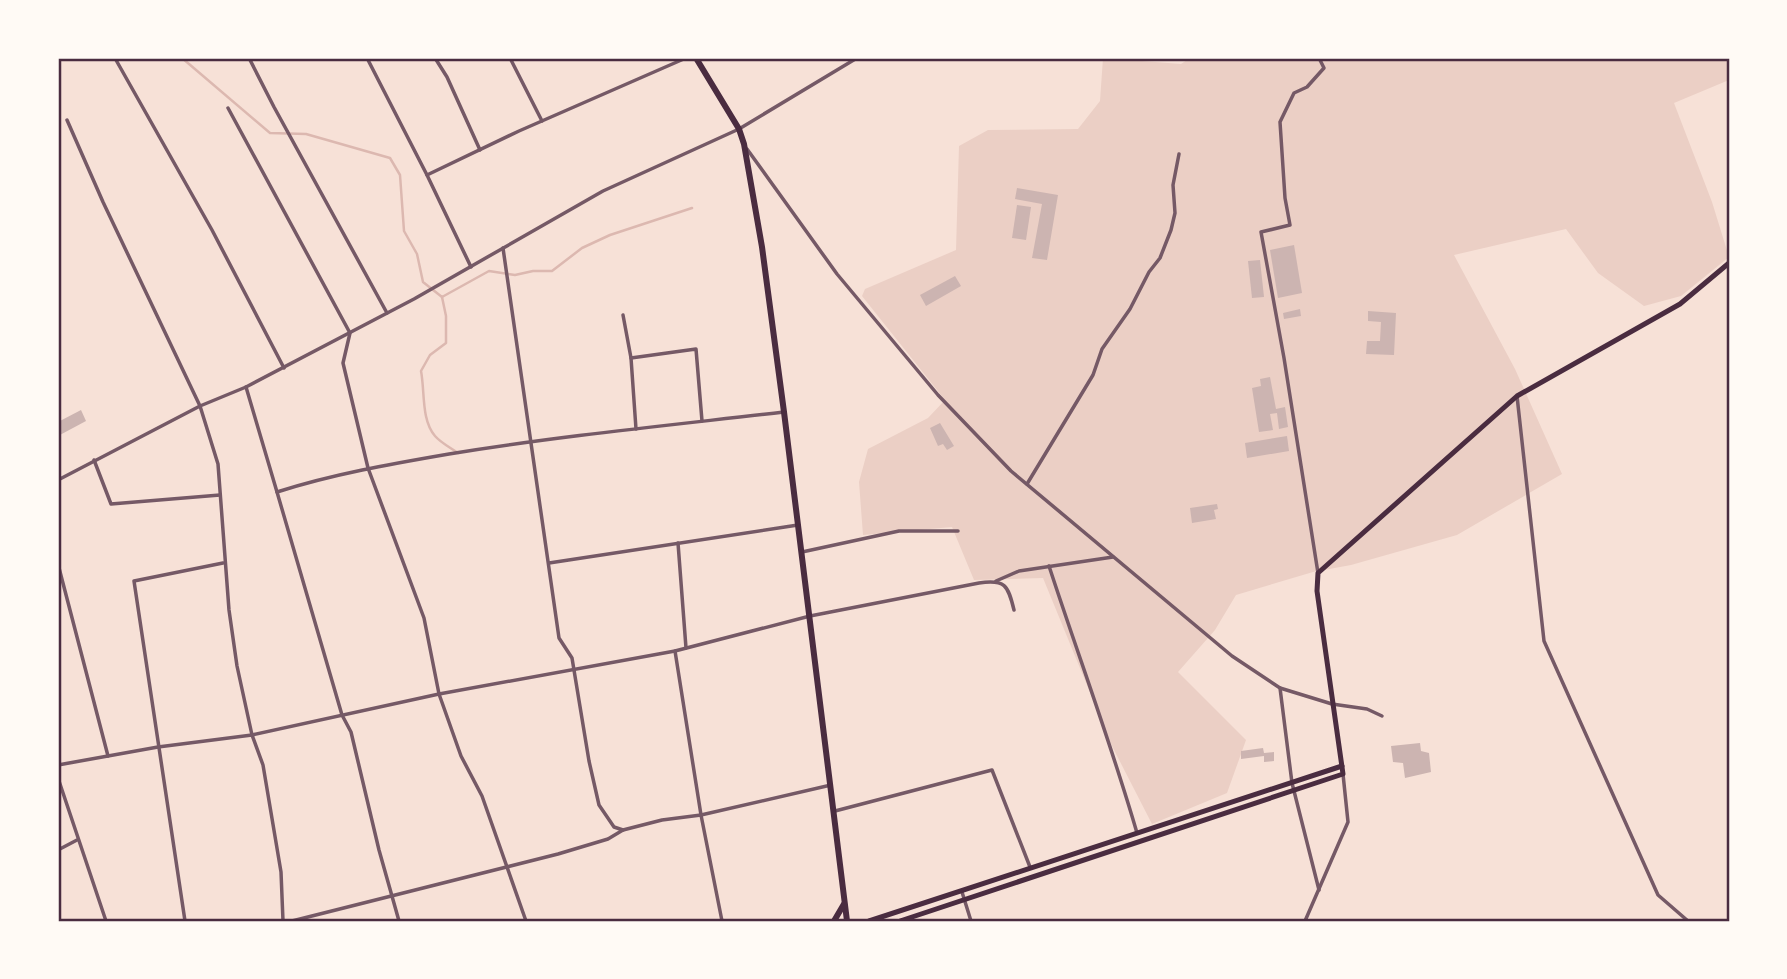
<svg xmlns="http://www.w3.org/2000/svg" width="1787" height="979" font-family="'Asap Condensed',sans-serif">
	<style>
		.green { fill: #ebcfc5 }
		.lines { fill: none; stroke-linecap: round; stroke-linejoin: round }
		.stream { stroke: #dcb8b0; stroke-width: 2.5 }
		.building { fill: #ccb4b1 }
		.minor { stroke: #755966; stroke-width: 3.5 }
		.secondary { stroke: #4a2c40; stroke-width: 5 }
		.trunk { stroke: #4a2c40; stroke-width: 6 }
		.neatline { fill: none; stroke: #4a2c40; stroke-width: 2.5 }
	</style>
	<rect width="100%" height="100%" fill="#f7e1d7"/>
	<polygon class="green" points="1103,58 1181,64 1190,58 1729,58 1729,80 1674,103 1712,202 1729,257 1681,296 1644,306 1598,273 1566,229 1454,255 1515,369 1562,474 1457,535 1351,565 1313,572 1236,595 1215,630 1178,672 1246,740 1227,793 1152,824 1112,746 1043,578 974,580 952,527 863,535 859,482 868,449 928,418 945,400 862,296 865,289 956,250 959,146 988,130 1078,129 1100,101"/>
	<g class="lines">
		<g class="stream">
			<polyline points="182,58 270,133 306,134 390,158 400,175 404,231 417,254 423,282 442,297 489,271 515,275 533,271 552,271 582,248 610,235 692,208"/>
			<path d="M442,297L446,316V343L430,355L421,371C425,391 421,420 435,436C441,443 451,448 458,453"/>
		</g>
	</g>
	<g class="building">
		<polygon points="1017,188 1058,195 1047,260 1032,258 1042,204 1015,199"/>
		<polygon points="1017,205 1031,207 1026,240 1012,238"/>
		<polygon points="1294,245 1302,293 1278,298 1270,250"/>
		<polygon points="1260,260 1264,297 1252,298 1248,261"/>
		<polygon points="955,276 961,286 926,306 920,295"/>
		<polygon points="1300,309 1301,316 1284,319 1283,313"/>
		<polygon points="1368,311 1396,313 1394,355 1366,354 1367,341 1380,341 1381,322 1368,321"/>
		<polygon points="1270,377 1276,409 1285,407 1288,427 1279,429 1277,413 1270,414 1273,430 1259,432 1252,388 1261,386 1260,379"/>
		<polygon points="81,410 86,421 58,436 58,422"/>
		<polygon points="940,423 954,446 947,450 943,444 938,446 930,428"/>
		<polygon points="1287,436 1289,451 1247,458 1245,443"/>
		<polygon points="1217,504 1218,509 1214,510 1216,519 1192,523 1190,508"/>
		<polygon points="1420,743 1421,751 1429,753 1431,772 1405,778 1403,763 1393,762 1391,746"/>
		<polygon points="1263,748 1264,753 1274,752 1274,761 1264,762 1264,756 1241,759 1241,751"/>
	</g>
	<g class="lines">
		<g class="minor">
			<polyline points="249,58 274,107 387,313"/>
			<polyline points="367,58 427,175 471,267"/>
			<polyline points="435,58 447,77 480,150"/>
			<polyline points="510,58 542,121"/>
			<polyline points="116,60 212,230 284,368"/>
			<polyline points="228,108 350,333 343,363 368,468 424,618 439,694 461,756 482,796 526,921"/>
			<polyline points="67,120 103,202 200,406 218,464 229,610 237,666 252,735 263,765 281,872 283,921"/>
			<polyline points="747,149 837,274 938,395 1011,471 1232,656 1280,688 1292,783 1319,890"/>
			<polyline points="427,175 519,131 686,58"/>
			<polyline points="503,248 559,638 572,658 589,761 599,805 614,827 623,830"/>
			<polyline points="623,315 631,358 636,429"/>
			<polyline points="631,358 696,349 702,421"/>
			<path d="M246,387L277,492C333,474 391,464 449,454C560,436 672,425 784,412"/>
			<polyline points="1517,396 1544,641 1658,895 1688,921"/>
			<polyline points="94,460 111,504 220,495"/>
			<polyline points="58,480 200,406 246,387 414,299 603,191 739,129 857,58"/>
			<polyline points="1027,484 1093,375 1102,349 1130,309 1149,272 1160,258 1171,230 1175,213 1173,185 1179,154"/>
			<polyline points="277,492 342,715 351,732 379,850 399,921"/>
			<polyline points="678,543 686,648"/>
			<polyline points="802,552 899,531 958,531"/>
			<polyline points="549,563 798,525"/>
			<polyline points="58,564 108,756"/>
			<path d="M1049,566C1078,655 1111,743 1137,833"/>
			<polyline points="1318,573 1284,358 1261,232 1290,225 1285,198 1280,122 1294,93 1307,87 1324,68 1319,58"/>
			<polyline points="996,581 1019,571 1113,557"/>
			<polyline points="675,651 701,815 722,921"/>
			<polyline points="1280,688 1332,704 1367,709 1382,716"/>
			<path d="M58,765L158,747L252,735L439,694L675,651L810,616L979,583C1005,579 1008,585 1014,610"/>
			<polyline points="58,778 106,921"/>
			<polyline points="835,811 992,770 1030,867"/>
			<polyline points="58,850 77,840"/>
			<polyline points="962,892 971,921"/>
			<polyline points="185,921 134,581 223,563"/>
			<polyline points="292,921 558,854 608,839 623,830 662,820 701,815 831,785"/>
			<polyline points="1305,921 1348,822 1343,774"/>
		</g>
		<g class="secondary">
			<polyline points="869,921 1342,766"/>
			<polyline points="900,921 1343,774 1317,591 1318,573 1517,396 1680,304 1729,263"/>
		</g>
		<g class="trunk">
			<polyline points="696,58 739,129 744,144 762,247 784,412 847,921"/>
			<polyline points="834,921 844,904"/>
		</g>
	</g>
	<rect width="1787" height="979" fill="none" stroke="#fffaf5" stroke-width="119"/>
	<rect x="60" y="60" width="1668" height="860" class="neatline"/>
</svg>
